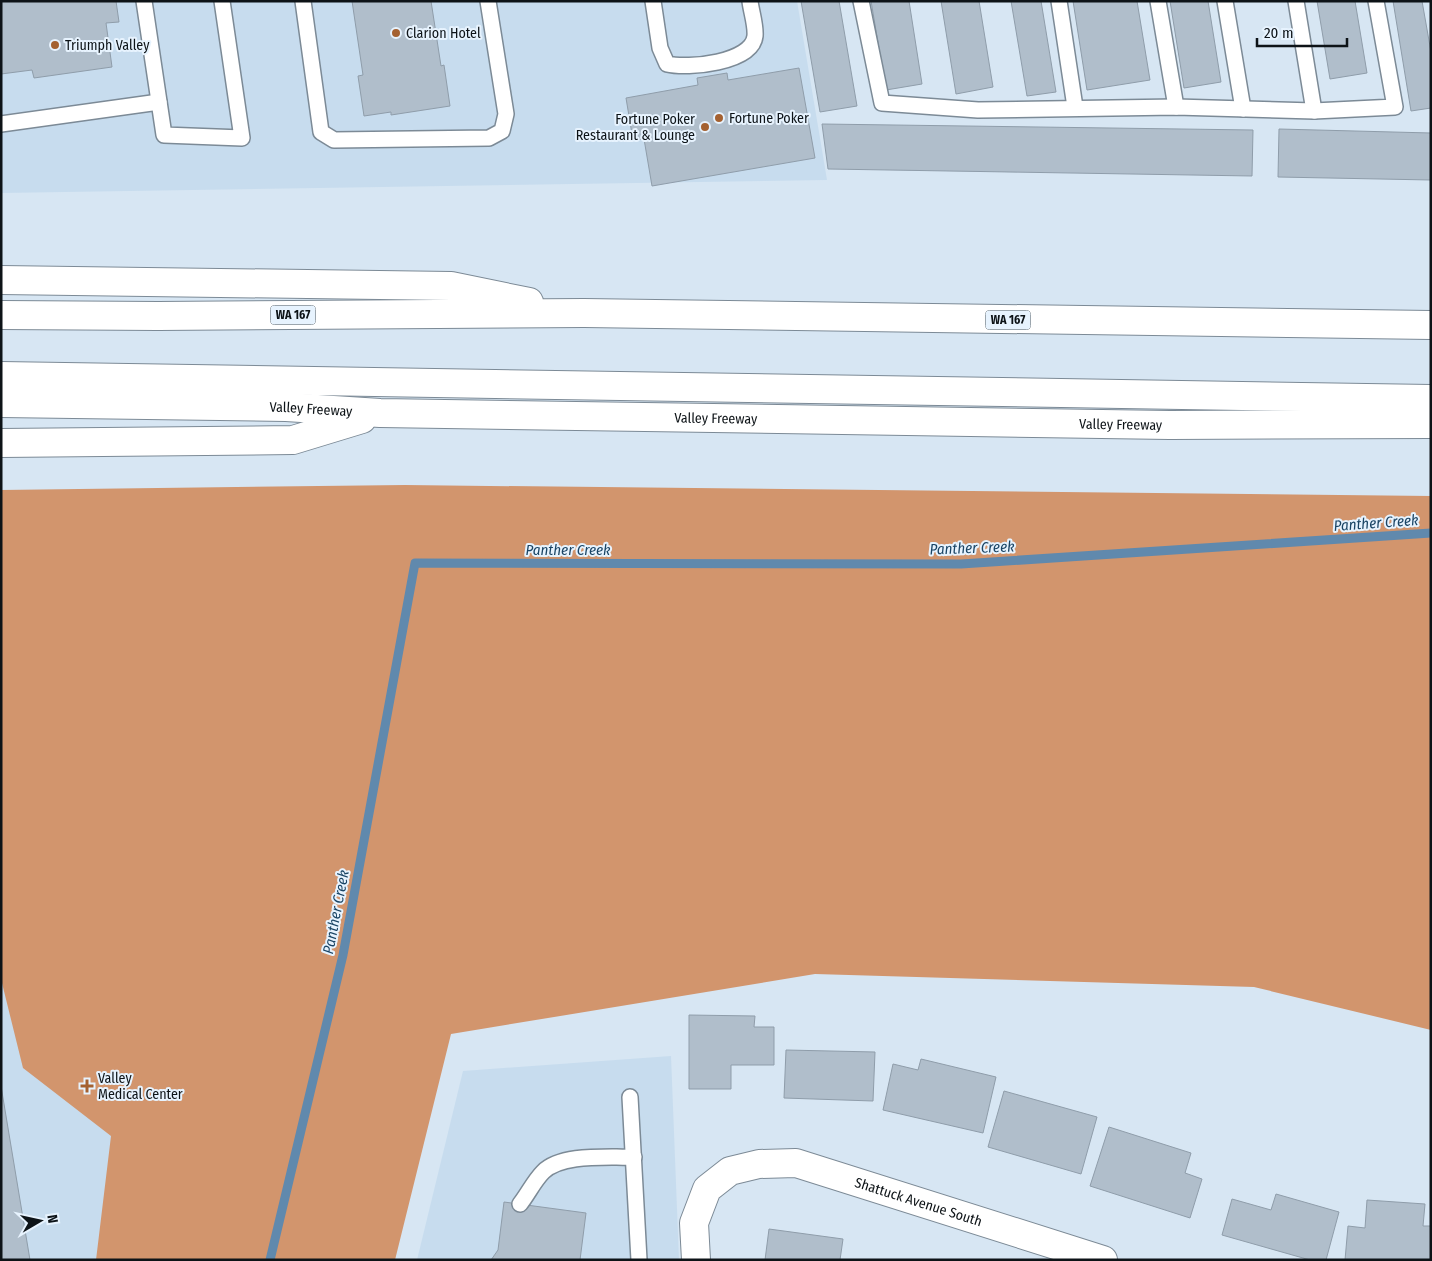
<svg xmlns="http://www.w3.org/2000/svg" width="1432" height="1261" font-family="'Fira Sans Condensed',sans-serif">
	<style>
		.built { fill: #c7dcee }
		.forest { fill: #d2956d }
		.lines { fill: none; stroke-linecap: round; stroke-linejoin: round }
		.stream { stroke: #6089ad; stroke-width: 9 }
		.building { fill: #b0becb; stroke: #8f9daa }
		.lane-casing { stroke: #7c8a96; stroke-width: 18 }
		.street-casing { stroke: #7c8a96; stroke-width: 30 }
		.highway-casing { stroke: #7c8a96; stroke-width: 30 }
		.lane { stroke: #fff; stroke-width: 15 }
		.street { stroke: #fff; stroke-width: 28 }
		.highway { stroke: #fff; stroke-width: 28 }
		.poi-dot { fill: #a46131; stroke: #e7f3fe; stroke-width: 2 }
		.labels { text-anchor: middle; stroke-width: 4; stroke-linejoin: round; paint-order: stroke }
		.shield { fill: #e7f3fe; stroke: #4e565c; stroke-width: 1 }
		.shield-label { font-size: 12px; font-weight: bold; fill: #0d1317 }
		.poi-label { font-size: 14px; fill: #0d1317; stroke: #e7f3fe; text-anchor: start }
		.street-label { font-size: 14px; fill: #0d1317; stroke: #e7f3fe }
		.water-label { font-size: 15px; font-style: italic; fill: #1a4464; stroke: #e7f3fe }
	</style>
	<rect width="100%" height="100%" fill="#d7e6f3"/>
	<g class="built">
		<polygon points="1,1 797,1 827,180 1,193"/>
		<polygon points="1,828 210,911 137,1260 1,1260"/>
		<polygon points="671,1056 679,1260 417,1260 463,1071"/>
	</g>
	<polygon class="forest" points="405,485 1431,496 1431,1030 1254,987 815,974 451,1034 395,1260 96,1260 111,1136 23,1068 1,979 1,490"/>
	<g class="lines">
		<polyline class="stream" points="270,1260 343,955 415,563 961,564 1431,533"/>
	</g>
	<g class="building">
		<polygon points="1,1 116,1 119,22 106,23 112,67 34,78 32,70 1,74"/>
		<polygon points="352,1 431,1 441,66 444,65 450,106 391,115 391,112 364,116 358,76 363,75"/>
		<polygon points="801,1 839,1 857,106 820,112"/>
		<polygon points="871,1 909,1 922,84 886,90"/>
		<polygon points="941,1 979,1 993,87 956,94"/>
		<polygon points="1011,1 1041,1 1056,92 1027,96"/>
		<polygon points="1073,1 1137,1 1150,80 1087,90"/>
		<polygon points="1170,1 1208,1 1221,82 1184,88"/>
		<polygon points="1317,1 1355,1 1367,73 1330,79"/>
		<polygon points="1393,1 1422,1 1431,52 1431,108 1411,111"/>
		<polygon points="799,68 815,158 652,186 644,139 633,140 626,98 698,85 697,78 727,73 728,80"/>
		<polygon points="822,124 1253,130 1252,176 828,169"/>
		<polygon points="1279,129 1431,133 1431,180 1278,177"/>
		<polygon points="689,1015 755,1016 754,1027 774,1027 774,1065 731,1065 731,1089 689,1089"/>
		<polygon points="786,1050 875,1052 873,1101 784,1098"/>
		<polygon points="921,1059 996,1077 983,1133 883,1110 893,1064 918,1070"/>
		<polygon points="1,1086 30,1260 1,1260"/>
		<polygon points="1004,1091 1097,1117 1081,1174 988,1147"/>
		<polygon points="1109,1127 1191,1153 1185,1173 1202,1179 1190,1218 1090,1186"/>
		<polygon points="1276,1194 1339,1212 1326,1260 1310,1260 1222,1235 1232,1199 1271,1210"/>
		<polygon points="1367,1200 1425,1204 1423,1226 1431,1226 1431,1260 1345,1260 1348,1226 1365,1228"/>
		<polygon points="504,1202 586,1213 580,1260 491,1260 498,1250"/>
		<polygon points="769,1229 843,1239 840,1260 765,1260"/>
	</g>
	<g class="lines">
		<g class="lane-casing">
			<g id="lane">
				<polyline points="144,1 164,135 242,138 222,1"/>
				<polyline points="303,1 321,132 334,140 489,138 502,131 506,114 488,1"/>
				<path d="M653,1L660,48L667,64C688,69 752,63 755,36C756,25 751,11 750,1"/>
				<polyline points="861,1 882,103 978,110 1176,107 1314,111 1395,107 1376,1"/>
				<polyline points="1059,1 1075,107"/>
				<polyline points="1158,1 1176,107"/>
				<polyline points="1225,1 1243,109"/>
				<polyline points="1296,1 1314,111"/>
				<polyline points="1,124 159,102"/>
				<polyline points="630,1097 639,1260"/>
				<path d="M520,1204C528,1194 534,1181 543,1172C562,1153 608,1158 634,1157"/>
			</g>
		</g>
		<g class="street-casing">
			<g id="street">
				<path id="s1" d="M696,1260L694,1223L707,1189L730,1171L759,1164L796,1163L1103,1260"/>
			</g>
		</g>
		<g class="highway-casing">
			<g id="highway">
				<polyline points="1,280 451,286 529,302"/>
				<polyline points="1,315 158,316 584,313 1431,325"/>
				<polyline points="1,376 1431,399"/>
				<path id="s2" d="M1,403L286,407L380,413L1170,425L1431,424"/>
				<polyline points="1,443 293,440 362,419"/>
			</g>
		</g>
		<use href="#lane" class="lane"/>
		<use href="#street" class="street"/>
		<use href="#highway" class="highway"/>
	</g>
	<g class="poi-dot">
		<circle cx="396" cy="33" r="5"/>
		<circle cx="55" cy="45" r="5"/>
		<circle cx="719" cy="118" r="5"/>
		<circle cx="705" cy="127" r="5"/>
		<path d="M84.5 1078.5h5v5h5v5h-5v5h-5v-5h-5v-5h5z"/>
	</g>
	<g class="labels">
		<g class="shield">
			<rect x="270.5" y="305.5" width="45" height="19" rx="4"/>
			<rect x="985.5" y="310.5" width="45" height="19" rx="4"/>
		</g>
		<g class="shield-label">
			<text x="293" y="319">WA 167</text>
			<text x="1008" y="324">WA 167</text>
		</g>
		<g class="poi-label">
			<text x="406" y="38">Clarion Hotel</text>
			<text x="65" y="50">Triumph Valley</text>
			<text x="729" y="123">Fortune Poker</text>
			<text x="695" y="124" text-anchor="end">Fortune Poker<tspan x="695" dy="16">Restaurant &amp; Lounge</tspan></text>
			<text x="98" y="1083">Valley<tspan x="98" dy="16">Medical Center</tspan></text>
		</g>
		<g class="street-label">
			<text dy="5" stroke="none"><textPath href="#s2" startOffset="310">Valley Freeway</textPath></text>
			<text dy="5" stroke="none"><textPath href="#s2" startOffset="715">Valley Freeway</textPath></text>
			<text dy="5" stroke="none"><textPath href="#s2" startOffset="1120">Valley Freeway</textPath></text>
			<text dy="5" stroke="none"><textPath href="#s1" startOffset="298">Shattuck Avenue South</textPath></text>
		</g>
		<g class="water-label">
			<text transform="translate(1376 523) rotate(-4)" y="5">Panther Creek</text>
			<text transform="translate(972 548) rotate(-2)" y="5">Panther Creek</text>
			<text x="568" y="555">Panther Creek</text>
			<text transform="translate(336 912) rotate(-79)" y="5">Panther Creek</text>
		</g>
	</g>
	<rect width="1432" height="1261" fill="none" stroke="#0d1317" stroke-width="5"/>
	<g transform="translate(40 1221) rotate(81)" stroke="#e7f3fe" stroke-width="4" paint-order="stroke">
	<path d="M0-4L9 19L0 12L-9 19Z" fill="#0d1317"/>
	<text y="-8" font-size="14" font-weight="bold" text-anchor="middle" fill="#0d1317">N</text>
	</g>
	<path d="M1257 38v8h90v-8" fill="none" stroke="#0d1317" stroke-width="2.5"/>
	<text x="1264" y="38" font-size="15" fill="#0d1317" stroke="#e7f3fe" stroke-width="4" paint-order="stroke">20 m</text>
</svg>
